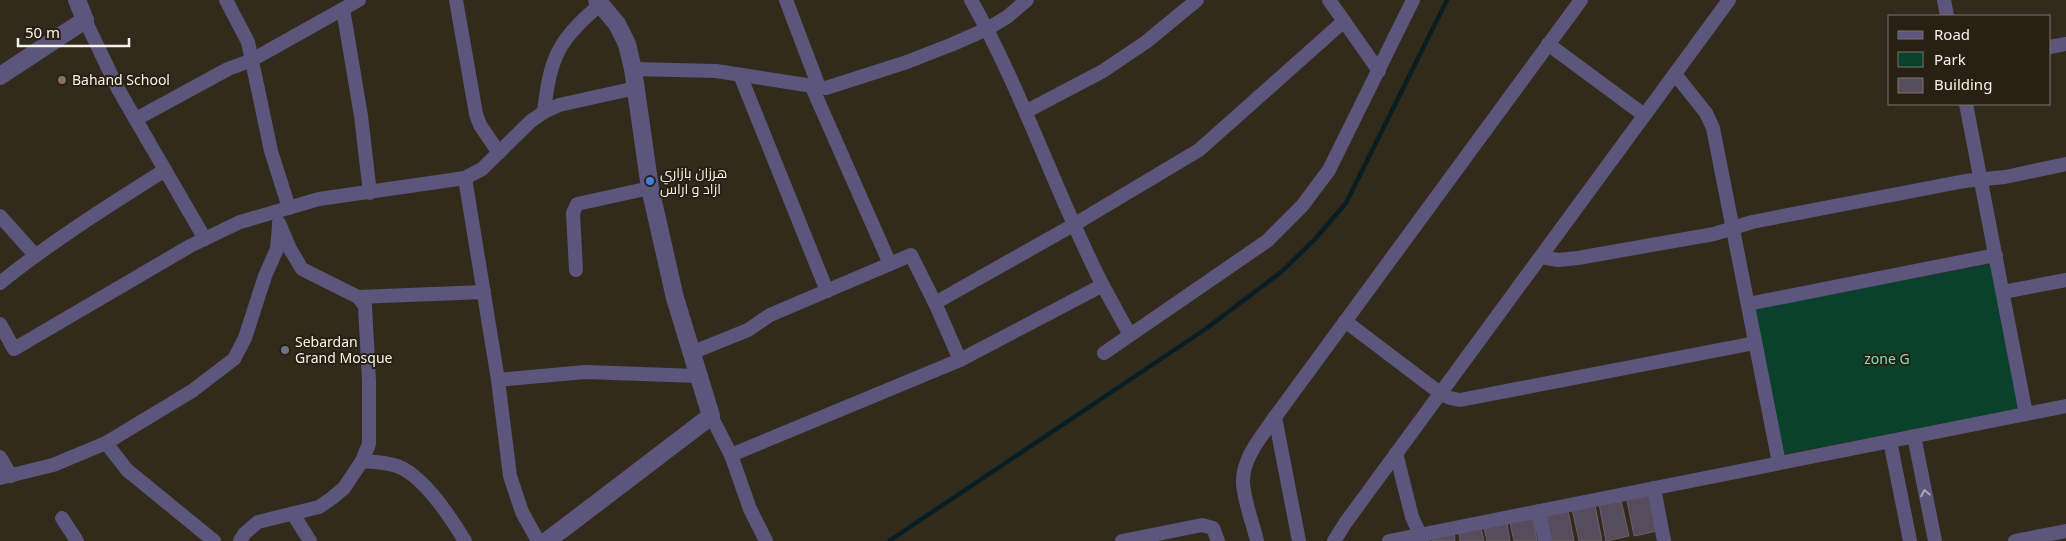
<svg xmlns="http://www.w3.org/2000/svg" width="2066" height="541" font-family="'Noto Sans',Cairo,sans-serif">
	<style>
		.green { fill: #09412d }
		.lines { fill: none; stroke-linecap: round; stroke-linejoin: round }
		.stream { stroke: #081e24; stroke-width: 4.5 }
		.building { fill: #564c5b; stroke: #6a606f }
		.minor { stroke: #5c557c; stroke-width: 14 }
		.tertiary { stroke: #5c557c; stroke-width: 18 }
		.oneway { stroke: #aaa4b3 }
		.education-dot { fill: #8d6e63; stroke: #282113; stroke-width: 2 }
		.shop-dot { fill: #3f7fe0; stroke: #282113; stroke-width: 2 }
		.worship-dot { fill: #6b7280; stroke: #282113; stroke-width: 2 }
		.labels { text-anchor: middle; stroke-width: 4; stroke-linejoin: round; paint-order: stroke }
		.poi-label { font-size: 14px; fill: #f8f3ea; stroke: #282113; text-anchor: start }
		.park-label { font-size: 14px; fill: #83dfb7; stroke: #282113 }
	</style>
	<rect width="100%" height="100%" fill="#322b1c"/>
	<polygon class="green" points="1991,264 2019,409 1783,454 1755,309"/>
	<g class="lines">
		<polyline class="stream" points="889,541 1207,328 1281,272 1315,239 1346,203 1447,0"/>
	</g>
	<g class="building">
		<polygon points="1649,495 1657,531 1634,536 1627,500"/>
		<polygon points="1621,500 1629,536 1606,541 1599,504"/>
		<polygon points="1595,505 1602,541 1579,541 1572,509"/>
		<polygon points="1568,510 1574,541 1551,541 1546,515"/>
		<polygon points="1533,518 1537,541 1514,541 1510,523"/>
		<polygon points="1507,523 1510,541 1487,541 1484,528"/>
		<polygon points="1481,528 1484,541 1460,541 1459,533"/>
		<polygon points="1454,533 1455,541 1432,541 1431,538"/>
	</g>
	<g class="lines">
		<g class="minor">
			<polyline points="226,0 248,42 271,151 289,208"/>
			<polyline points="456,0 476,114 480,125 499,153"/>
			<polyline points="786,0 819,87"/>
			<path d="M971,0C1023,92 1055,192 1103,286C1112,302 1121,319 1130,335"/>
			<polyline points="1329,0 1379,71"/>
			<polyline points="1944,0 1947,16"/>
			<polyline points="343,9 361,116 370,193"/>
			<polyline points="85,20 118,89 205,239"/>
			<polyline points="1548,44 1644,115"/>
			<polyline points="2050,47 2066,44"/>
			<polyline points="633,69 716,71 826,88 907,62 953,44 987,29 1007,17 1027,0"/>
			<polyline points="1675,74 1706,113 1713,128 1779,463"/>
			<polyline points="740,75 827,291"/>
			<polyline points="811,85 890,264"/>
			<polyline points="1966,104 2026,414"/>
			<polyline points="1027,111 1103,71 1146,42 1197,0"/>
			<path d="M544,112C550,58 558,39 601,4"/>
			<polyline points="136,119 228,69 252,60 359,0"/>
			<polyline points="465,178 498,380 510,476 522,512 538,541"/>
			<polyline points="0,216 35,255"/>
			<polyline points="1541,257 1558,260 1578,258 1714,234 1752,222 1965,181 2005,177 2066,164"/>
			<polyline points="576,270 573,213 577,204 650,188"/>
			<path d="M0,283C52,241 108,206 165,170"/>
			<polyline points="2003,292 2066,280"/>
			<polyline points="358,297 484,292"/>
			<polyline points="935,303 1075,224 1199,150 1344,21"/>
			<polyline points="1748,304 1996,255"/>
			<polyline points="1345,321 1440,393 1450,398 1460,400 1755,343"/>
			<polyline points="0,324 14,349 190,246 240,222 319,199 465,178 482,169 531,121 544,112 559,105 636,88"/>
			<polyline points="691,353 748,330 770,315 911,255 935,303 960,360"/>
			<polyline points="1104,353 1267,241 1302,206 1329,170 1413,0"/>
			<polyline points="498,380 585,372 698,376"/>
			<polyline points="711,416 731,455 750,509 766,541"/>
			<polyline points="1275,417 1299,541"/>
			<polyline points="1914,436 1935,541"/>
			<polyline points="1890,441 1910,541"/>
			<polyline points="106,443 127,470 214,541"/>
			<polyline points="1396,453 1412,517 1423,541"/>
			<polyline points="731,455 960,360 1103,285"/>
			<polyline points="0,457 11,476"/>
			<path d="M362,461C374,462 385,462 397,466C423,475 451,518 465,541"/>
			<polyline points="0,478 53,465 106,443 192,391 234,359 245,338 265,276 277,249 279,226"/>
			<polyline points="1654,488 1664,541"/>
			<polyline points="1539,511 1545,541"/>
			<polyline points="293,514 310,541"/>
			<polyline points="62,518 77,541"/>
			<polyline points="240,541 245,533 258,522 319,507 332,498 344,488 362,461 369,444 369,381 365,306 358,297 302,269 290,249 279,223"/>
			<polyline points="1122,541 1202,525 1213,528 1218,541"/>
			<path d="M1257,541C1253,524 1244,501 1243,483C1242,458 1262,436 1275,417L1581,0"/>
			<polyline points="1334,541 1346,522 1729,0"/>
			<polyline points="1389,541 2066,406"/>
			<polyline points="2015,541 2066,531"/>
		</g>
		<g class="tertiary">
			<polyline points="0,76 85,20 77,0"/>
			<polyline points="547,541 711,416 675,298 650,188 633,69 627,44 617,24 597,0"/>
		</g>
	</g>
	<defs><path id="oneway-chevron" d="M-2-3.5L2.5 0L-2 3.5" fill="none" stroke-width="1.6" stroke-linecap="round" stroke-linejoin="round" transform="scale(1.25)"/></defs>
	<use class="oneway" href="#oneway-chevron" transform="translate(1925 493) rotate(-101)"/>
	<circle class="education-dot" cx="62" cy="80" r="5"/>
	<circle class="shop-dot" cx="650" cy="181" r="5"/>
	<circle class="worship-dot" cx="285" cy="350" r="5"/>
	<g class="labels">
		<g class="poi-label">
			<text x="72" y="85">Bahand School</text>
			<text x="660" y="178">هرزان بازاري<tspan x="660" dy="16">ازاد و اراس</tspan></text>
			<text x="295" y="347">Sebardan<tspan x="295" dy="16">Grand Mosque</tspan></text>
		</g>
		<g class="park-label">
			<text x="1887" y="364">zone G</text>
		</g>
	</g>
	<rect x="1888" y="15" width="162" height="90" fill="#282113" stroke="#7b7569"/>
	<rect x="1898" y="31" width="25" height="8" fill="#5c557c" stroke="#7b7569"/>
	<text x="1934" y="40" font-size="15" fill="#f8f3ea">Road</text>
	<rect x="1898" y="52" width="25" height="15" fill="#09412d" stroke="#7b7569"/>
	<text x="1934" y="65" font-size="15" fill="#f8f3ea">Park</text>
	<rect x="1898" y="78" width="25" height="15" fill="#564c5b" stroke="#7b7569"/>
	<text x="1934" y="90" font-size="15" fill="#f8f3ea">Building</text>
	<path d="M18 38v8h111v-8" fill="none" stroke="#f8f3ea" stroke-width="2.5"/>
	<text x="25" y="38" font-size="15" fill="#f8f3ea" stroke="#282113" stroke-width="4" paint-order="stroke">50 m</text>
</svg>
